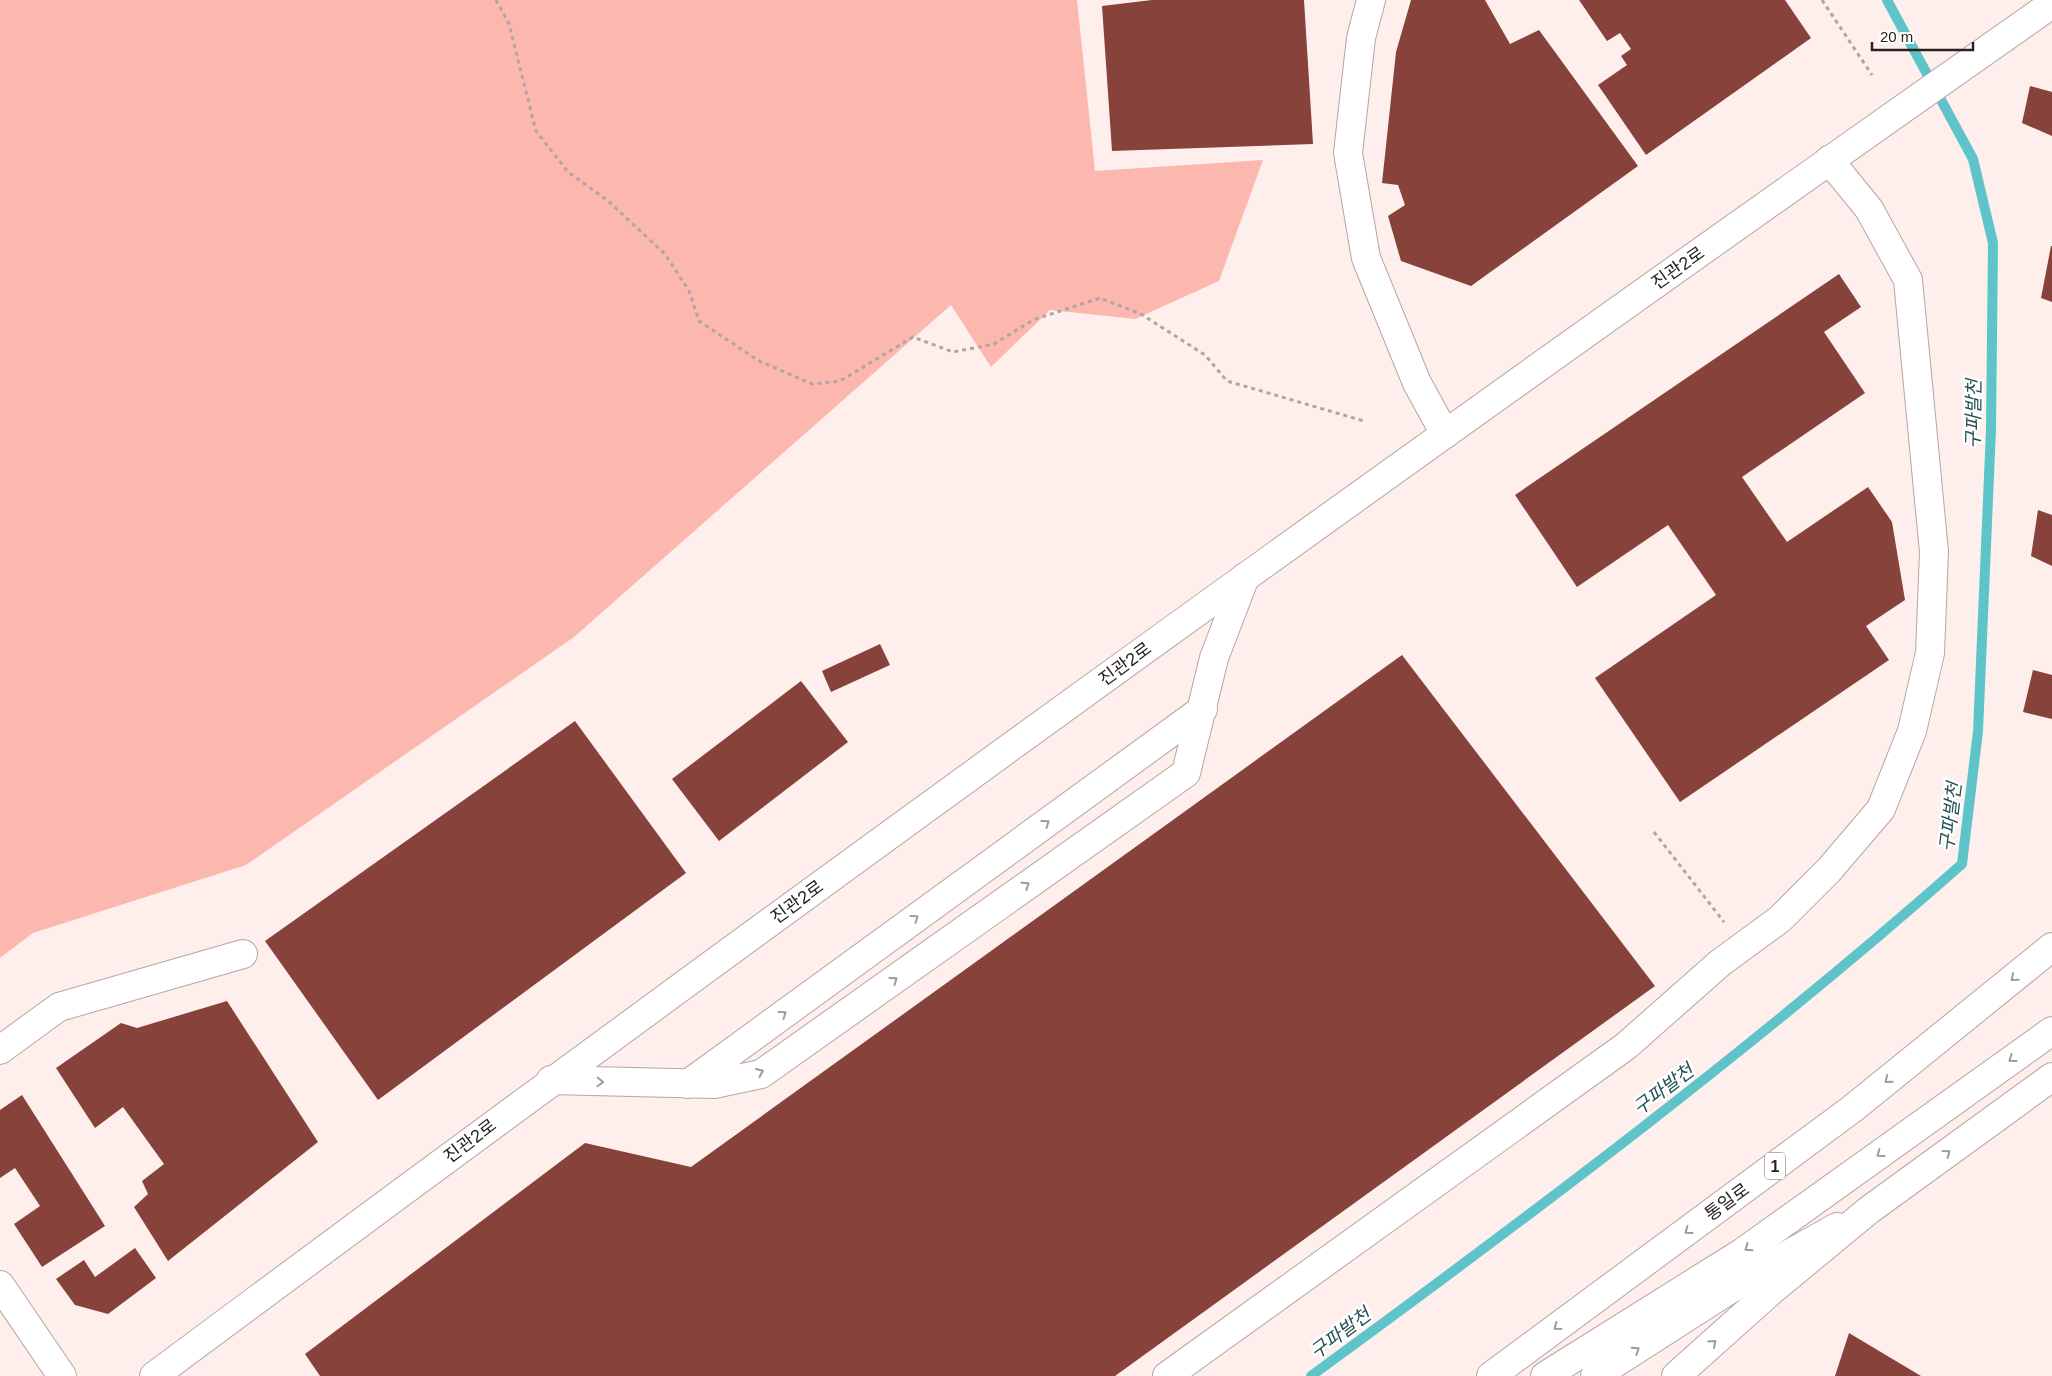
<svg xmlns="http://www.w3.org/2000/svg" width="2052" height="1376" font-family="Arial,'Noto Sans KR',sans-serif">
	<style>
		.green { fill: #fcb8af }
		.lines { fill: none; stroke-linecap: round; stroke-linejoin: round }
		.stream { stroke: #5fc4c9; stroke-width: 10 }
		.building { fill: #86423b }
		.minor-casing { stroke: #b6a5a3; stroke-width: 30 }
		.major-casing { stroke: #b6a5a3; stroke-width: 30 }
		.path { stroke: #b1a5a4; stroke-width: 3; stroke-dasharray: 4 4; stroke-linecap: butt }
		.minor { stroke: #fff; stroke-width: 28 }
		.major { stroke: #fff; stroke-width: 28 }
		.oneway { stroke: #9e9c9b }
		.labels { text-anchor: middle; stroke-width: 5; stroke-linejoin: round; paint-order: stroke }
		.shield { fill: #fff; stroke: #686464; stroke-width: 1 }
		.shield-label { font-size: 16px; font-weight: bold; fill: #282221 }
		.street-label { font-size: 18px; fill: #282221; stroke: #fff }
		.water-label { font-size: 19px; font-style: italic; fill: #245254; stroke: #fff }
	</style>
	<rect width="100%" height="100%" fill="#feefed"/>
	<polygon class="green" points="0,0 1077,0 1095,171 1263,160 1219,281 1135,319 1050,310 991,367 951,305 574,637 246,865 33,933 0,958"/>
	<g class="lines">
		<path class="stream" d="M1311,1376C1534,1213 1755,1047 1962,864L1978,731L1991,430L1993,243L1973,159L1887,0"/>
	</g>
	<g class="building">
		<polygon points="1152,0 1304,0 1313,144 1112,151 1102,6"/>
		<polygon points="1411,0 1485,0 1510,44 1539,30 1638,166 1471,286 1401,261 1388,216 1405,205 1398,185 1382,183 1396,52"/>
		<polygon points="1579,0 1785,0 1811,38 1646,155 1598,85 1627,65 1621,56 1631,49 1620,33 1607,41"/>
		<polygon points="2030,86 2052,92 2052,136 2022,123"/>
		<polygon points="2051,246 2052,246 2052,302 2041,298"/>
		<polygon points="1839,274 1861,307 1824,332 1865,393 1742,477 1787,542 1868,487 1892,522 1905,600 1866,626 1889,660 1680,802 1595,678 1716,595 1668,525 1577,587 1515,495"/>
		<polygon points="2038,510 2052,515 2052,566 2031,556"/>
		<polygon points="880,644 890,665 831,692 822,671"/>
		<polygon points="1402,655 1655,986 1115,1376 320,1376 305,1354 585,1143 691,1167"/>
		<polygon points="2033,670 2052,675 2052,719 2023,712"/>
		<polygon points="801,681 848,742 719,841 672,779"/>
		<polygon points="575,721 686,873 378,1100 265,941"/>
		<polygon points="227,1001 318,1142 168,1261 134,1207 148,1194 142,1181 164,1164 123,1107 95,1128 56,1068 121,1023 137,1028"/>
		<polygon points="22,1095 105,1226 42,1267 14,1224 40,1206 15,1168 0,1178 0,1110"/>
		<polygon points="135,1248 156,1278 108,1314 75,1305 56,1279 84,1260 95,1277"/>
		<polygon points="1849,1333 1921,1376 1835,1376"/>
	</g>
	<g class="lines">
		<g class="minor-casing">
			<g id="minor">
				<polyline points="1371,0 1361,38 1348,153 1366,258 1417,383 1445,434"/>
				<polyline points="0,1050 59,1007 243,954"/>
				<polyline points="551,1080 714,1084 761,1074 1186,773 1214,658 1245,577"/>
				<polyline points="688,1084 1203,709"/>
				<polyline points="0,1285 62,1376"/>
				<path d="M154,1376C781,910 1413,452 2052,4"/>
				<polyline points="1167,1376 1626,1046 1720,963 1780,919 1829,870 1881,809 1912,731 1930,653 1934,552 1908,280 1869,209 1829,160"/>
				<polyline points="1545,1376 1743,1252 2052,1031"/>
				<polyline points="1595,1376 1757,1272 1837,1227"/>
			</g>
		</g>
		<g class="major-casing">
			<g id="major">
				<polyline points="1491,1376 1852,1109 2052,947"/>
				<polyline points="1676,1376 1771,1291 1869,1210 2052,1077"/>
			</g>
		</g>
		<g class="path">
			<polyline points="496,0 509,24 536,131 568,172 607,200 665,254 689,291 699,321 759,361 812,384 840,381 913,337 953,352 994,344 1033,320 1100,298 1141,314 1205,355 1227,381 1364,421"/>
			<polyline points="1822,0 1872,75"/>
			<polyline points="1654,832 1724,922"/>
		</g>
		<use href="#minor" class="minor"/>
		<use href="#major" class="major"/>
	</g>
	<defs><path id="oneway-chevron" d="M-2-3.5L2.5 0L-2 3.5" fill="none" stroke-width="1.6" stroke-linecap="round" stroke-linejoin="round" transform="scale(1.25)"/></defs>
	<g class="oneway">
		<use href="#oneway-chevron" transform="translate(1046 823) rotate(-36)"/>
		<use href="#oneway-chevron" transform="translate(1026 885) rotate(-35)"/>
		<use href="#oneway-chevron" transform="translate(915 918) rotate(-36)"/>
		<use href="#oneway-chevron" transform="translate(2014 978) rotate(141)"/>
		<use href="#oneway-chevron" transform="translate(894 980) rotate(-36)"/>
		<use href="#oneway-chevron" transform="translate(783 1014) rotate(-36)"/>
		<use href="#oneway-chevron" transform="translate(2012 1059) rotate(144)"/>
		<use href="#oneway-chevron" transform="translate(760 1072) rotate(-24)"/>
		<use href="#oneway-chevron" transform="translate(1888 1080) rotate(141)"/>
		<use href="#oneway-chevron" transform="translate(600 1082) rotate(2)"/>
		<use href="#oneway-chevron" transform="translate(1947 1153) rotate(-36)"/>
		<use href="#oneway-chevron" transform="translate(1880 1154) rotate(144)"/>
		<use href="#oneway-chevron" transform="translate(1688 1231) rotate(144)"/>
		<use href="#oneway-chevron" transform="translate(1748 1248) rotate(145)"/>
		<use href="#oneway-chevron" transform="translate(1557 1327) rotate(144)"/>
		<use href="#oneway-chevron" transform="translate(1713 1343) rotate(-42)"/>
		<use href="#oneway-chevron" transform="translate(1636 1350) rotate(-33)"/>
	</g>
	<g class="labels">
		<rect class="shield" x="1765" y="1152.5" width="20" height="27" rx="4"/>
		<g class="shield-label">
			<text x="1775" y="1172">1</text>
		</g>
		<g class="street-label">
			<text transform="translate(1678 268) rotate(-35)" y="6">진관2로</text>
			<text transform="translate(1125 664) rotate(-36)" y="6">진관2로</text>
			<text transform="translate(797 902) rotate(-36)" y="6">진관2로</text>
			<text transform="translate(470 1141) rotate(-37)" y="6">진관2로</text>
			<text transform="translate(1727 1202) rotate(-36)" y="6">통일로</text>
		</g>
		<g class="water-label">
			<text transform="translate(1973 414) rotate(-89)" y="7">구파발천</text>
			<text transform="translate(1950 817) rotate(-83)" y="7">구파발천</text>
			<text transform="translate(1663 1089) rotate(-37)" y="7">구파발천</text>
			<text transform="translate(1340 1333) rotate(-37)" y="7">구파발천</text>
		</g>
	</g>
	<path d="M1872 42v8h101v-8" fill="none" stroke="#282221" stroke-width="2.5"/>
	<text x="1880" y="42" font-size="15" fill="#282221" stroke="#ffffff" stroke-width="4" paint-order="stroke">20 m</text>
</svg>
